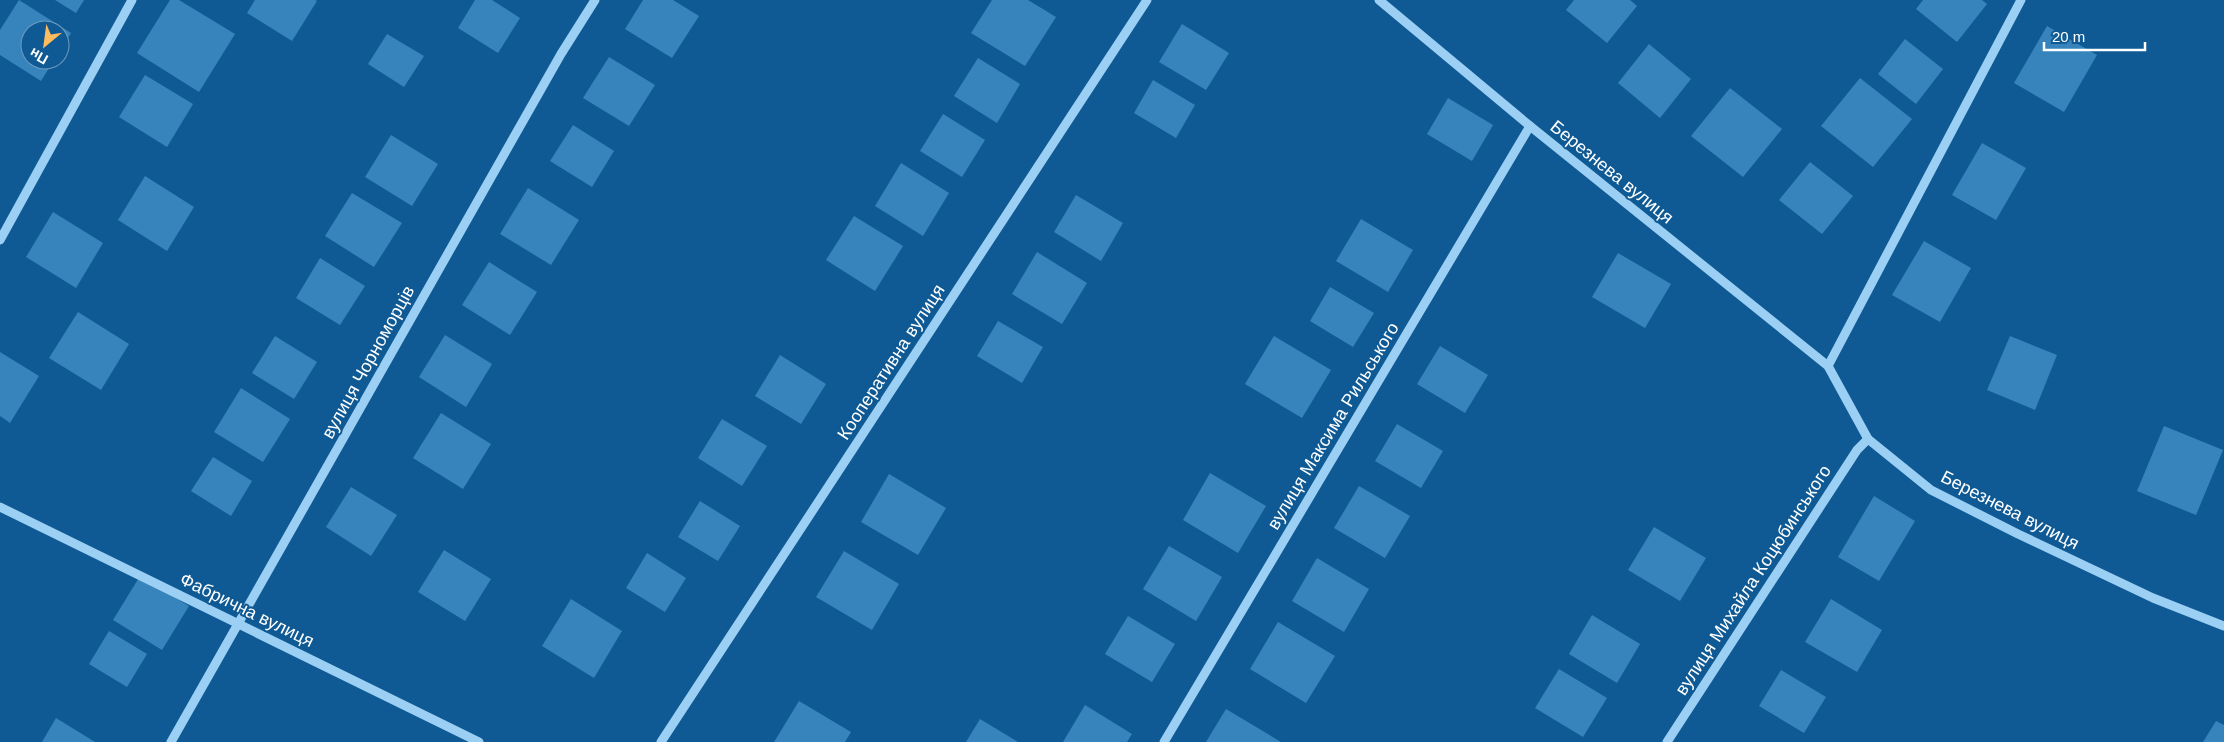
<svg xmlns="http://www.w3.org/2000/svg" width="2224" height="742" font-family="Helvetica,sans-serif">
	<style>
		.building { fill: #3784bd }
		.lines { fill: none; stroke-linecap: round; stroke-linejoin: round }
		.minor { stroke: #9ccff4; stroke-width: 9 }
		.labels { text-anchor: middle; stroke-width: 4; stroke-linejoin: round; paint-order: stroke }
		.street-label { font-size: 18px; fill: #fff; stroke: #0f5a94 }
	</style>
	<rect width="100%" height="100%" fill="#0f5a94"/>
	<g class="building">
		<polygon points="19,0 71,33 60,51 60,30 30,30 30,60 54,60 41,81 0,55 0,30"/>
		<polygon points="55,0 84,0 76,13"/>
		<polygon points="170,0 179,0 235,34 199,92 137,53"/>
		<polygon points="255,0 315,0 317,1 292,41 247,13"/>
		<polygon points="475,0 492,0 520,18 498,53 458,28"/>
		<polygon points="643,0 673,0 699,16 672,58 625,29"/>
		<polygon points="992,0 1028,0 1056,17 1025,66 971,33"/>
		<polygon points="1574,0 1630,0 1637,6 1607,43 1566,10"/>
		<polygon points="1923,0 1982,0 1987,4 1957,42 1916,9"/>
		<polygon points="1182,24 1229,53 1206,90 1159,62"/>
		<polygon points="2047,26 2097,55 2064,112 2014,83"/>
		<polygon points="387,34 424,56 404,87 368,64"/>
		<polygon points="1905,39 1943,69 1916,104 1878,74"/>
		<polygon points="1649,44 1691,79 1660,118 1618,83"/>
		<polygon points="609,57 655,85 629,126 583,98"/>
		<polygon points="978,58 1020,84 997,123 954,96"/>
		<polygon points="145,75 193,104 167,147 119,117"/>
		<polygon points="1860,78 1912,119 1873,167 1821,126"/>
		<polygon points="1153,80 1195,105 1176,138 1134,113"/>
		<polygon points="1730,88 1782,129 1743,177 1691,136"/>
		<polygon points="1448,98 1493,125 1472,161 1427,134"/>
		<polygon points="943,114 985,140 962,177 920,151"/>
		<polygon points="573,125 614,151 592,187 550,161"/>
		<polygon points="391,135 438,164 412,206 365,177"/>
		<polygon points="1982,143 2026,168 1996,220 1952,195"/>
		<polygon points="1810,162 1853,196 1822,234 1779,200"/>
		<polygon points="901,163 949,193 923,236 875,206"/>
		<polygon points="145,176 194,207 167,251 118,220"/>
		<polygon points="528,188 579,220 551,265 500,234"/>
		<polygon points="352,193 402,223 374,267 325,236"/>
		<polygon points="1076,195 1123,223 1101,261 1054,232"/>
		<polygon points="53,212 103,243 76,288 26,257"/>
		<polygon points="854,216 903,246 875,291 826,260"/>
		<polygon points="1361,219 1413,250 1388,292 1336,261"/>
		<polygon points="1924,241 1971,268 1940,322 1892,295"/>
		<polygon points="1037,252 1087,283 1062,324 1012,294"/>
		<polygon points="1618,253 1671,284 1645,328 1592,297"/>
		<polygon points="320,258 365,286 340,325 296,298"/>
		<polygon points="489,262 537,292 510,335 462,305"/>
		<polygon points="1330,287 1374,313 1353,347 1310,321"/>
		<polygon points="78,312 129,344 101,390 49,358"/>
		<polygon points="998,321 1043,347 1022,383 977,356"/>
		<polygon points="445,335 492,364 466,407 419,377"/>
		<polygon points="275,336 317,362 294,399 252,373"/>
		<polygon points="1274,336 1331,370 1302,418 1245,384"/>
		<polygon points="2010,336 2057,355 2035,410 1987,390"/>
		<polygon points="1440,346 1488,375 1465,413 1417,384"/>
		<polygon points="0,352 39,376 10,423 0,416"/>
		<polygon points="780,355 826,384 801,424 755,396"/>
		<polygon points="241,388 290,419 263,462 214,432"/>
		<polygon points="441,413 491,444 463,489 413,458"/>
		<polygon points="722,419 767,446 742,486 698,458"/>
		<polygon points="1397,424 1443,451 1421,488 1375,461"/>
		<polygon points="2164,426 2223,450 2196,515 2137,491"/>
		<polygon points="213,457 252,481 231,516 191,491"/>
		<polygon points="1210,473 1266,506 1238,553 1183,520"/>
		<polygon points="889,474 946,508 918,555 861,522"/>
		<polygon points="1359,486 1410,516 1385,558 1334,528"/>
		<polygon points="351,487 397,515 371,556 326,527"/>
		<polygon points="1874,496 1915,521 1879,581 1838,557"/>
		<polygon points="700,501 740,526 718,561 678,537"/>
		<polygon points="1654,527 1706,558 1680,601 1628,570"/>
		<polygon points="1169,546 1222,577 1196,621 1143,589"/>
		<polygon points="444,550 491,579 465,621 418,592"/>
		<polygon points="844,551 899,584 872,630 816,597"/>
		<polygon points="647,553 686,578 665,612 626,588"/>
		<polygon points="1317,558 1369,589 1344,632 1292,601"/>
		<polygon points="140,576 189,606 162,650 113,620"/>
		<polygon points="571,599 622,631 594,678 542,646"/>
		<polygon points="1831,599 1882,630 1857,672 1805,642"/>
		<polygon points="1592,615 1640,644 1617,683 1569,654"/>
		<polygon points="1128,616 1175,644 1152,682 1105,654"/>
		<polygon points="1278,622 1335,656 1306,703 1250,669"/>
		<polygon points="109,631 147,654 127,687 89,664"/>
		<polygon points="1559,669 1607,698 1583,737 1535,708"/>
		<polygon points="1781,670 1826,697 1804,733 1759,706"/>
		<polygon points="799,701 851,732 845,742 774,742"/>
		<polygon points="1085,705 1132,734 1127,742 1063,742"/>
		<polygon points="1226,709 1281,742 1206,742"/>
		<polygon points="56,718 95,742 42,742"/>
		<polygon points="980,719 1018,742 966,742"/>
		<polygon points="2216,721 2224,725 2224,742 2203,742"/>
	</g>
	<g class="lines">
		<g class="minor">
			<polyline points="1379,0 1530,126 1828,366 1868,439 1931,490 2018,534 2153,598 2224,626"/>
			<polyline points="0,240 132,0"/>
			<polyline points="1828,366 2021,0"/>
			<polyline points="0,507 479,742"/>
			<polyline points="171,742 561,54 595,0"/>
			<polyline points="661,742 1147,0"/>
			<polyline points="1164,742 1530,126"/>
			<polyline points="1667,742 1857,450 1868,439"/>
		</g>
	</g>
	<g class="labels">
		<g class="street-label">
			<text transform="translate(1612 172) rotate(39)" y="6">Березнева вулиця</text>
			<text transform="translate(368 362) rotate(-61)" y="6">вулиця Чорноморців</text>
			<text transform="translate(891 362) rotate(-57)" y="6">Кооперативна вулиця</text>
			<text transform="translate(1333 426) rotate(-59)" y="6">вулиця Максима Рильського</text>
			<text transform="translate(2010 510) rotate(27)" y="6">Березнева вулиця</text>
			<text transform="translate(1753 580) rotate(-57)" y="6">вулиця Михайла Коцюбинського</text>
			<text transform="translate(247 610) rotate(26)" y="6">Фабрична вулиця</text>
		</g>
	</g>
	<g transform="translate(45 45) rotate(209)"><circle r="24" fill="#0f5a94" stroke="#6f9cbf"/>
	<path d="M0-4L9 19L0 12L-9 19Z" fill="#ffbc5f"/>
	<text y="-8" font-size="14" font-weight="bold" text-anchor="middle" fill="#ffffff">Пн</text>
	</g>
	<path d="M2044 42v8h101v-8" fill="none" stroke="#ffffff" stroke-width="2.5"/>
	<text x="2052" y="42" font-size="15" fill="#ffffff" stroke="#0f5a94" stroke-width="4" paint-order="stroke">20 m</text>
</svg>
